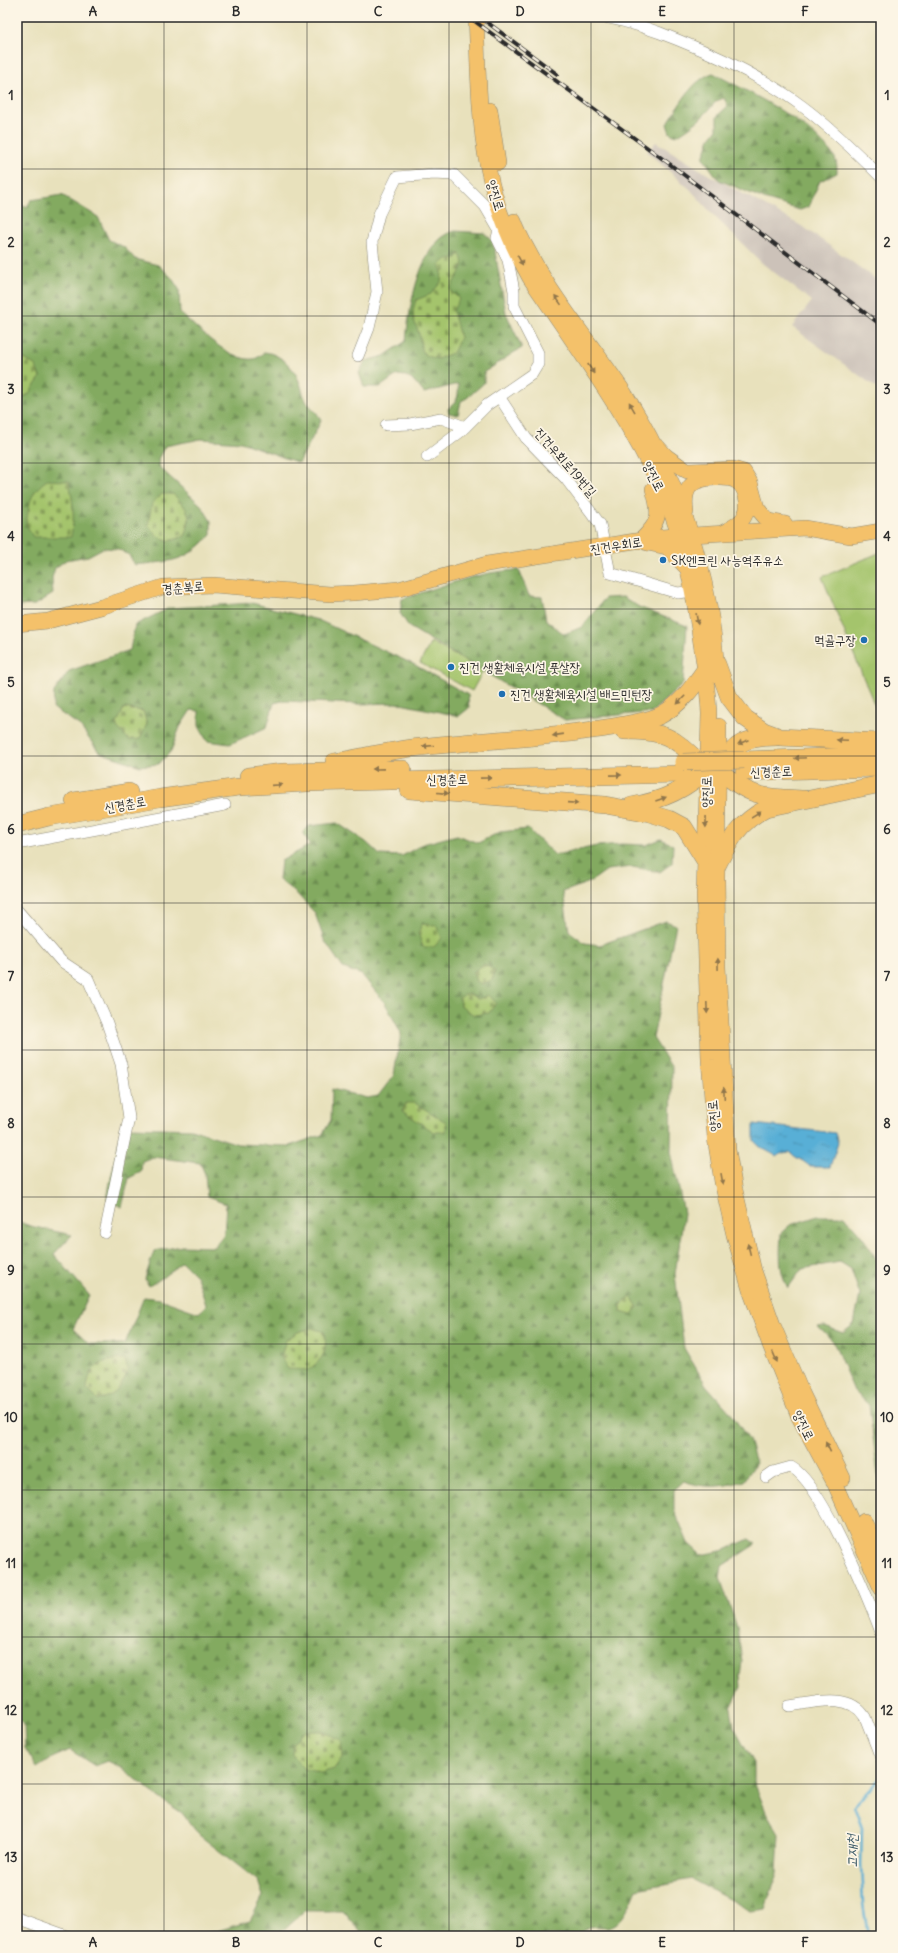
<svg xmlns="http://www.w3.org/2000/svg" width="898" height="1953" font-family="Delius,'Poor Story',sans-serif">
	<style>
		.railway { fill: #ccc2b9 }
		.forest { fill: url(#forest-firs); stroke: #576a46; fill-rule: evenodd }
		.cemetery { fill: url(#cemetery-stones); stroke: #68784c }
		.garden { fill: #a4c46c; stroke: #68784c }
		.water { fill: url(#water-ripples); stroke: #426d80 }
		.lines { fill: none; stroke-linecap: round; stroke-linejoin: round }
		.stream { stroke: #59afd6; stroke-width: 2.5 }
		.minor-casing { stroke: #8a8674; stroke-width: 12 }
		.major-casing { stroke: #8a8674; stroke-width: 16 }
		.highway-casing { stroke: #8a8674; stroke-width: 18 }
		.minor { stroke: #fff; stroke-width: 11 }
		.major { stroke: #f4c16b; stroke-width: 15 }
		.highway { stroke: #f4c16b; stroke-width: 17 }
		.rail-casing { stroke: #2b2b2b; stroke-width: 4 }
		.rail { stroke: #fcf5e5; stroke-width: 2.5; stroke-dasharray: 8; stroke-linecap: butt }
		.highway-bridge-casing { stroke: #8a8674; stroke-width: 18; stroke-linecap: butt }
		.highway-bridge { stroke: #f4c16b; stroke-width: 17 }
		.oneway { fill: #90764b }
		.grid { fill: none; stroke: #2b2b2b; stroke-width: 1; stroke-opacity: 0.55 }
		.poi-dot { fill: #1f6fb2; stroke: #fcf5e5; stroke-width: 1.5 }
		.labels { text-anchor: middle; stroke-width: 3.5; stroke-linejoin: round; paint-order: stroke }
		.street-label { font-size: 13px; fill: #2b2b2b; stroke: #fcf5e5 }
		.poi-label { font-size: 13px; fill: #2b2b2b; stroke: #fcf5e5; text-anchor: start }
		.water-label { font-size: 14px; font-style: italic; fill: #3b5967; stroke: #fcf5e5 }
		.neatline { fill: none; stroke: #2b2b2b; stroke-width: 1.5 }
		.grid-label { font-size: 13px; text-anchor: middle; font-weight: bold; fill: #2b2b2b }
	</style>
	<defs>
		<pattern id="forest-firs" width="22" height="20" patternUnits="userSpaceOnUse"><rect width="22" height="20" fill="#83aa60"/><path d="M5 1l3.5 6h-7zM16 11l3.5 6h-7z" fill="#6b8b4f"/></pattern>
		<pattern id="cemetery-stones" width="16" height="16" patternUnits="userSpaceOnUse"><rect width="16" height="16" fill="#a4c46c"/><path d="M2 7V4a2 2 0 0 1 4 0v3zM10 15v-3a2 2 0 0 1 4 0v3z" fill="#869f59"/></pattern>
		<pattern id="water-ripples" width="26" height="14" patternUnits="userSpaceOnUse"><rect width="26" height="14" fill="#59afd6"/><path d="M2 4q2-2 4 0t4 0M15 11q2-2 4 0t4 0" fill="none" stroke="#4a8fae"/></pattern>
	</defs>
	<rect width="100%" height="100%" fill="#fcf5e5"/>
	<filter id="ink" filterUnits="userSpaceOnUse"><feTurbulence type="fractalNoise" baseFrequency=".025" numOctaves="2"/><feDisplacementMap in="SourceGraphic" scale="8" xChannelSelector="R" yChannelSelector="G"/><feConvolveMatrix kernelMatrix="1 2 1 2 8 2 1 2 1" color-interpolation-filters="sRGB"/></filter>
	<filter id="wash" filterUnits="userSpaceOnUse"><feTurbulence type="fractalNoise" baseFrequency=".012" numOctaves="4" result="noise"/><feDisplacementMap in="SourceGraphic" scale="16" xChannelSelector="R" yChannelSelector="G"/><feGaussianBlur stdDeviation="0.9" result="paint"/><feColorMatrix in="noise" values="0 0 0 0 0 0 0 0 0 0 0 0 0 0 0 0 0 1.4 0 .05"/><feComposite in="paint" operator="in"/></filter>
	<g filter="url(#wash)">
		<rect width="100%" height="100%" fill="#e8e1bc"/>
		<polygon class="railway" points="656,142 709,175 805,228 881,283 881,391 792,327 812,301 763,264 715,217 690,189 647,152"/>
		<g class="forest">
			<path d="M713,73C750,93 812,122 835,158C837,162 837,169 837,173L820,181L808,207L800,210L764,199L719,180L703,158L710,138L717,129V116L728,106L724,98L716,101C706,115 692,127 676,136L670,133L667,124C679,107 691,80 713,73Z"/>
			<path d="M62,195L98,217L109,240L124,247L135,259L158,265L171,277L179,289L180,313C198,328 229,362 254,359C258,358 262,354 265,352C280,354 294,367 299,381C302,387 303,396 306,401C312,409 318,412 321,421L299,463L241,442L201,439L165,446L158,459L160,468L201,505L211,521V535C185,563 171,561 135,565L129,555L118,549L103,548L88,556L66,560L55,568L52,578L53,594L35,605L17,606V399L28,395L23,358L17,357V205L27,207L31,200Z"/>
			<path d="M455,231L484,233L493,241L506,313L522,348C508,355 497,365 484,372V383L467,398L461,401L458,415L449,413L448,409C458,401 459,396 458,384L424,393L415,382L406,376L397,375L380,387H364L359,373L365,361L384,356L406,341C409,309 419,240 455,231Z"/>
			<path d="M519,570L529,596L542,597L546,620L564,634L582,627L605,598L623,597L639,607L687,626L683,684L652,712L565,720L409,627L400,613L402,599C440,587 479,571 519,570Z"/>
			<path d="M252,603L318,620L415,665L468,695L469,708L459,716L396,703L359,704L282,701L274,703L267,727L230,744L207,741L199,726V711L191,710L180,727L171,751L159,764L140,766L99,752L79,725L53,708L54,692L69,671L130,650L135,625L169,608ZM124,708L143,711L147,724Z"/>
			<path d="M337,823L366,842L380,855L402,856L423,844L457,835L478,843L500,832L528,829L555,855L597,846L621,844L646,845L661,839L673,845L672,863L660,872L632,867L607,870L590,882L563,892L569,931L585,943L600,945L666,921L676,925L653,1038L672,1068L671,1152L684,1213L675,1274L684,1348L706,1385L730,1412L749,1440L756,1463L744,1481C722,1487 706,1489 684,1481L674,1490V1509L688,1543L701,1555L725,1550L749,1539L756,1544L722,1566L720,1578L737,1627L742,1661L740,1676L741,1687L731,1708L734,1727L754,1763V1782L766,1812L779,1834L777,1874L765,1909L751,1911L691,1879L637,1889C631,1902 623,1926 607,1927C589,1927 594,1924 578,1934L577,1936H364L343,1911H304L282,1931L272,1936H181L214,1932L250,1921L263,1896L258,1881L199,1835L182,1813L158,1797L125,1770L108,1761L95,1766L70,1750L52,1758L37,1768L25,1748L24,1724L17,1718V1221L30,1226L72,1235L54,1254L89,1295L73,1329L89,1344H125L144,1297L160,1299L199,1313L206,1305L197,1277L182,1262L162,1278L149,1286L145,1279L154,1251L182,1246L214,1247L224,1234L226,1204L207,1197L205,1174L200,1163L153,1157L142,1161L141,1172L129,1178L122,1207L107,1200C110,1177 116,1157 120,1135L132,1127L191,1129L238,1144L289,1146L322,1135L331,1120L332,1089L367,1098L378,1096L394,1075L401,1033L385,1003L362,975L343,968L324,940L315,913L296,893L279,880L281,861L310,845L303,832L308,826Z"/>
			<path d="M818,1216H844C860,1233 874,1249 881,1272V1481L878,1475L869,1405L854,1391L833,1341L818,1327L824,1326L843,1333L854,1324L860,1295L851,1269L840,1262L802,1269L788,1288C778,1270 780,1252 781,1233L790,1225Z"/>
			<polygon points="17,1928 42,1936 17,1936"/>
		</g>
		<g class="cemetery">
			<path d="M459,253C469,267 455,276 450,290L459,299L453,311L460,338L453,353L437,359L425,355C418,345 422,340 418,331C413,317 411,315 416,300L431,294L441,282L442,271L439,265L447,259L457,258Z"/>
			<polygon points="17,357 23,358 36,366 40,378 28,395 17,399"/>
			<path d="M47,480L69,481C73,501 75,517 71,537H33L26,524C30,503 29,493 47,480Z"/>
			<path d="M162,494H173C188,509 193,515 185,536L170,541L157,536L148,525L152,503Z"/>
			<polygon points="124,708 143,711 147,724 140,739 129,740 116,726"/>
			<polygon points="422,924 436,925 442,938 434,947 423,947 418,933"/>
			<polygon points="484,964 495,971 492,980 482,984 476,981 473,972"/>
			<polygon points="468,993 478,999 489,995 496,1003 489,1013 474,1015 460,1006 459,998"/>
			<polygon points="406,1103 415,1103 446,1122 446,1132 434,1132 402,1111"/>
			<polygon points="631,1297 638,1307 631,1315 621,1312 621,1305"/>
			<path d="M312,1328L324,1332C328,1350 324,1359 308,1370L288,1369L281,1357L286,1340L298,1332Z"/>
			<path d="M125,1359L128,1371C121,1386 116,1398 97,1399L87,1389C89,1365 102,1360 125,1359Z"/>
			<polygon points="305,1731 321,1731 341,1740 343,1756 334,1769 321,1773 305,1769 292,1755 293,1743"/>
		</g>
		<g class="garden">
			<polygon points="881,552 881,704 875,706 822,577"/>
			<polygon points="431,642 483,671 472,691 420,663"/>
		</g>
		<path class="water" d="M754,1124L835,1133L838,1143L830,1167H810C804,1160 796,1159 790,1152L782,1153L777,1157C768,1150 763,1151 754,1141Z"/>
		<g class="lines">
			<polyline class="stream" points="868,1936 863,1905 861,1864 862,1828 854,1806 881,1777"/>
		</g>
	</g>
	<g filter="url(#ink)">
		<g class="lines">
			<g class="minor-casing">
				<g id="minor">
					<path d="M605,17C631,22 654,30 678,40C721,57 764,78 802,106C830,127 856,152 881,177"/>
					<polyline points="358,356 369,328 377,292 372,242 379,214 397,177 434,174 454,175 485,206 499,230 497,238 508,260 514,291 514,306 538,353 538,364 532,374 487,405 460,432 427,457"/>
					<polyline points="500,398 526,438 566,479 600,524 610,573 678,593 693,591"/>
					<polyline points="386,425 410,424 441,418 465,427"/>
					<polyline points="17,844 225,805"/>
					<polyline points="17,910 61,961 88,979 107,1023 121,1064 129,1118 105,1233"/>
					<path d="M766,1477L773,1472L791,1467C821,1482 868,1598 881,1632"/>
					<path d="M789,1706C813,1703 849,1691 865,1717L881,1758"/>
					<polyline points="17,1918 67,1936"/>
				</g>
			</g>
			<g class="major-casing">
				<g id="major">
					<path d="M476,17C478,57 478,98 483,138C489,187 506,236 530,278C578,349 629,418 664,495C683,537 692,585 699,630C703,658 708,686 709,714L704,895L709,1060L715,1138L722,1182L734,1235L750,1290L770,1345L799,1417L834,1482L881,1588"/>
					<polyline points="490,110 498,163"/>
					<path d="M514,221C518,233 525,245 531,256C557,304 593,346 623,391C677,475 713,576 717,676"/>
					<polyline points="658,447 666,456 687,471 733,469 744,472 750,482 757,508 768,521 785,524"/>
					<path d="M686,512C683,488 690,479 715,478C722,478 730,477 736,481C746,487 750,505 745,515C742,523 731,528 724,532"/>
					<path d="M640,541C660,522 661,515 653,489"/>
					<polyline points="647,543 667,547 686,567"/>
					<polyline points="17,624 48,621 101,607 163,587 213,585 330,594 354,593 399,589 487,564 661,537 805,528 851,536 881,531"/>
					<polyline points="719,726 717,877 718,967 728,1150 735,1190 754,1271 773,1325 801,1391 843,1478"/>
					<polyline points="864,1521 881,1558"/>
				</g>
			</g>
			<g class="highway-casing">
				<g id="highway">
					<polyline points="717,664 729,697 745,718 764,731 780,737 881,742"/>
					<path d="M624,731C671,731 674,739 707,769"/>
					<polyline points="744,760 881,755"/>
					<path d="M334,762C363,757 392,750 421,747C473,741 526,739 578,732C598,729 644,724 661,715C680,705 693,687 705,670"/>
					<path d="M718,769C736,742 743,738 776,737"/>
					<polyline points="744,772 881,768"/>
					<polyline points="248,776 283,772 403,769"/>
					<polyline points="409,790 605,805 649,813 669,819 684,827 704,859"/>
					<polyline points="74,801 129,792"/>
					<path d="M631,806C660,801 686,791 707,769H718C750,798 762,797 804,799"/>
					<polyline points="17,825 49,817 160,798 239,787 307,783 683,774"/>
					<path d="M717,866C730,840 739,822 767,808L881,784"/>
				</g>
			</g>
			<use href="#minor" class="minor"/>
			<use href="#major" class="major"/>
			<use href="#highway" class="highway"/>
			<g class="rail-casing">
				<g id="rail">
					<polyline points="469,17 667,162 881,325"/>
					<polyline points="480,17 557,74"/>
				</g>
			</g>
			<use href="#rail" class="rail"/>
			<g class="highway-bridge-casing">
				<polyline id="highway-bridge" points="683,762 744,760"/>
			</g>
			<use href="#highway-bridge" class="highway-bridge"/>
		</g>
		<defs><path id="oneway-solid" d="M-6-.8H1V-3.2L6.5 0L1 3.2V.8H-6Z"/></defs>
		<g class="oneway">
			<use href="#oneway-solid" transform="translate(520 260) rotate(61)"/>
			<use href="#oneway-solid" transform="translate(558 300) rotate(-125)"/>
			<use href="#oneway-solid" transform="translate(591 369) rotate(57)"/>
			<use href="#oneway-solid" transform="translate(632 407) rotate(-120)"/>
			<use href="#oneway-solid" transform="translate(697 619) rotate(81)"/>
			<use href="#oneway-solid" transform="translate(681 700) rotate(134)"/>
			<use href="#oneway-solid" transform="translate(558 735) rotate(172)"/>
			<use href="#oneway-solid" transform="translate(842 740) rotate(-177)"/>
			<use href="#oneway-solid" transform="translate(743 742) rotate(157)"/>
			<use href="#oneway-solid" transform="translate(428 746) rotate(175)"/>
			<use href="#oneway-solid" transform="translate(800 758) rotate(178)"/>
			<use href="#oneway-solid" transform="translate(378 769) rotate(179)"/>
			<use href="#oneway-solid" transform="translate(616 775) rotate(-1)"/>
			<use href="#oneway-solid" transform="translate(486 778) rotate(-1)"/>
			<use href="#oneway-solid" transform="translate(277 785) rotate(-4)"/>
			<use href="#oneway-solid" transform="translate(443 793) rotate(5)"/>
			<use href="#oneway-solid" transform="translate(661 799) rotate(-20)"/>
			<use href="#oneway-solid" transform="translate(573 803) rotate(4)"/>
			<use href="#oneway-solid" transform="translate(756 814) rotate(-32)"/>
			<use href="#oneway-solid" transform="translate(706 822) rotate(91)"/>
			<use href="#oneway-solid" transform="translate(718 964) rotate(-91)"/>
			<use href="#oneway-solid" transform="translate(707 1008) rotate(88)"/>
			<use href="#oneway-solid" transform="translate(724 1093) rotate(-94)"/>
			<use href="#oneway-solid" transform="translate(722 1179) rotate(80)"/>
			<use href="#oneway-solid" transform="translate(749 1249) rotate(-104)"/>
			<use href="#oneway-solid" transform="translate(775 1357) rotate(67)"/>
			<use href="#oneway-solid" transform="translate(828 1447) rotate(-116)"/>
		</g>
	</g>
	<path class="grid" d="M164,17V1936M307,17V1936M449,17V1936M591,17V1936M734,17V1936M17,169H881M17,316H881M17,463H881M17,609H881M17,756H881M17,903H881M17,1050H881M17,1197H881M17,1344H881M17,1490H881M17,1637H881M17,1784H881"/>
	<g class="poi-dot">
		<circle cx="663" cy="560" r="4"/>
		<circle cx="864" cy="640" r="4"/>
		<circle cx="451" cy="667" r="4"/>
		<circle cx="502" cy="694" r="4"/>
	</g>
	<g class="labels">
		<g class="street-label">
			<text transform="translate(496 195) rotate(73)" y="5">양진로</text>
			<text transform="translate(566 462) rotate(49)" y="5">진건우회로19번길</text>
			<text transform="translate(654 476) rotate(63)" y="5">양진로</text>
			<text transform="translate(616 545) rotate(-9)" y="5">진건우회로</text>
			<text transform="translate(183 587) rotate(-5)" y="5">경춘북로</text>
			<text transform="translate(771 771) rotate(-2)" y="5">신경춘로</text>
			<text transform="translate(447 779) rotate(-1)" y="5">신경춘로</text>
			<text transform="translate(706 792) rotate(-89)" y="5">양진로</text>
			<text transform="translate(125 804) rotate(-10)" y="5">신경춘로</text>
			<text transform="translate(713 1116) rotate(-95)" y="5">양진로</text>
			<text transform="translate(804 1425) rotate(64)" y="5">양진로</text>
		</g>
		<g class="poi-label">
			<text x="671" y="565">SK엔크린 사능역주유소</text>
			<text x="856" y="645" text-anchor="end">먹골구장</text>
			<text x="459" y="672">진건 생활체육시설 풋살장</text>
			<text x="510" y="699">진건 생활체육시설 배드민턴장</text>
		</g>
		<g class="water-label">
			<text transform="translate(852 1851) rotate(-91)" y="5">고재천</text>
		</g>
	</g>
	<rect width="898" height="1953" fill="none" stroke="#fcf5e5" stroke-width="44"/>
	<rect x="22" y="22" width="854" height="1909" class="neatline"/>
	<g class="grid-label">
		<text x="93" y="16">A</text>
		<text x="236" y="16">B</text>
		<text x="378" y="16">C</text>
		<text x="520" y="16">D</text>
		<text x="662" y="16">E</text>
		<text x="805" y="16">F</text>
		<text x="11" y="100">1</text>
		<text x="887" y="100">1</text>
		<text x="11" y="247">2</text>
		<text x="887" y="247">2</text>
		<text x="11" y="394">3</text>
		<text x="887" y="394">3</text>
		<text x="11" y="541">4</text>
		<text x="887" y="541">4</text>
		<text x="11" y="687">5</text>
		<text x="887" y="687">5</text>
		<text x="11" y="834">6</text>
		<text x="887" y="834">6</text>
		<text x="11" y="981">7</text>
		<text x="887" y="981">7</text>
		<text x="11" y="1128">8</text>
		<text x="887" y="1128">8</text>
		<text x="11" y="1275">9</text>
		<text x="887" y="1275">9</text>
		<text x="11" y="1422">10</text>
		<text x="887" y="1422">10</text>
		<text x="11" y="1568">11</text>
		<text x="887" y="1568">11</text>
		<text x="11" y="1715">12</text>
		<text x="887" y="1715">12</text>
		<text x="11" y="1862">13</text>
		<text x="887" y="1862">13</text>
		<text x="93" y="1947">A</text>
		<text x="236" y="1947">B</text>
		<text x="378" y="1947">C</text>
		<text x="520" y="1947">D</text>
		<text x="662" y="1947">E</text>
		<text x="805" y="1947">F</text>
	</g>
</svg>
